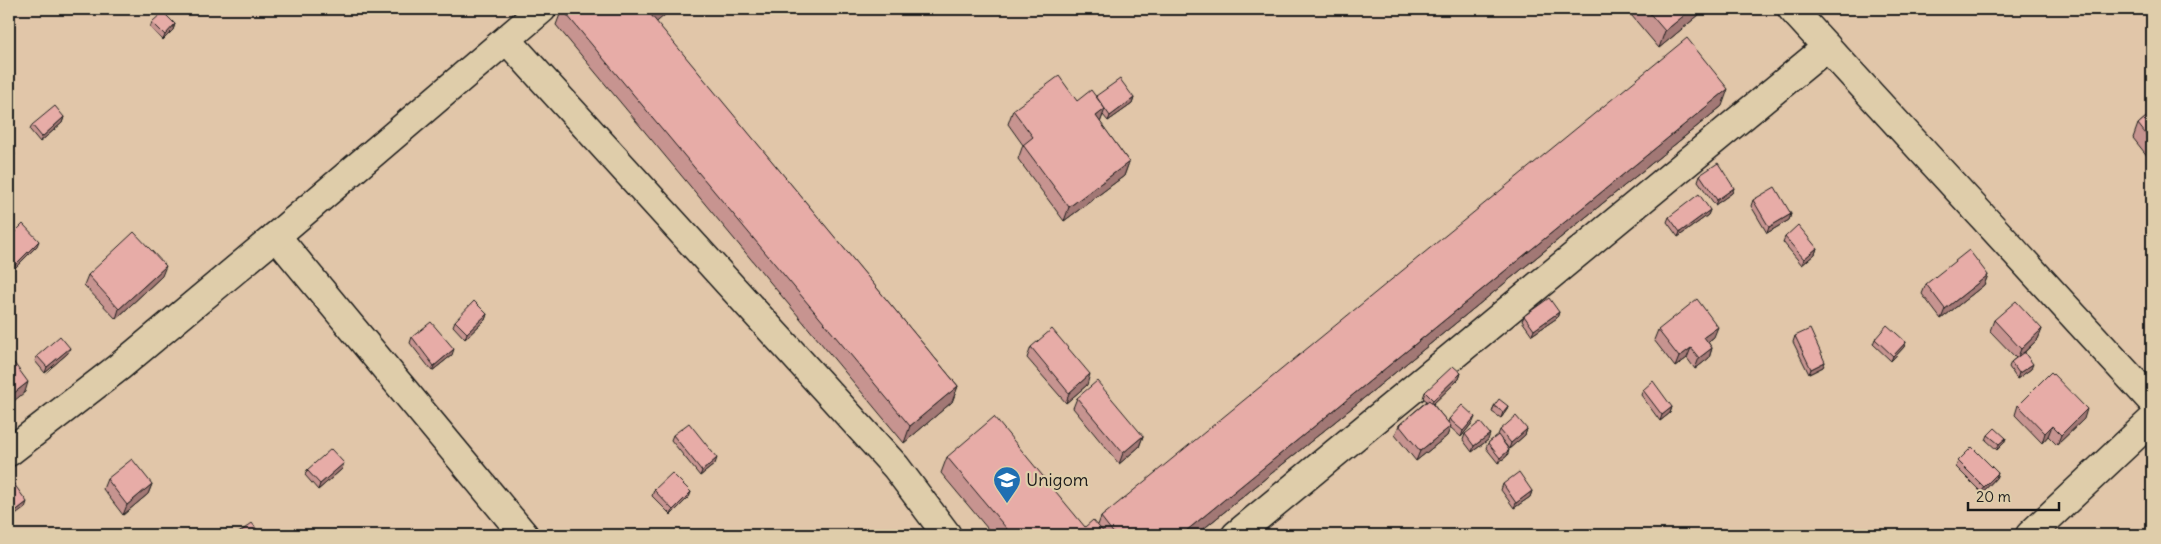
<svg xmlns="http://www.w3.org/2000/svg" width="2161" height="544" font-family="Delius,sans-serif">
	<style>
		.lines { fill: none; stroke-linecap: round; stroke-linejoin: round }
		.street-casing { stroke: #1c1c1c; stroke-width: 31 }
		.street { stroke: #dfcdaa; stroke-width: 28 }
		.wall { fill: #c79490; stroke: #1c1c1c }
		.shaded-wall { fill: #a27875; stroke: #1c1c1c }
		.building { fill: #e7aca7; stroke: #1c1c1c }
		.labels { text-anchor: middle; stroke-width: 4.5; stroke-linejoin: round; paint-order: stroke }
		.poi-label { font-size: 18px; fill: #1c1c1c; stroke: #dfcdaa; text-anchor: start }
	</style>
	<rect width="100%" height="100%" fill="#e1c6a9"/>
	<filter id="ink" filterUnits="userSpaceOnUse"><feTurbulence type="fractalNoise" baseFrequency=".02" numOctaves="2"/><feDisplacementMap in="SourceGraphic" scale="10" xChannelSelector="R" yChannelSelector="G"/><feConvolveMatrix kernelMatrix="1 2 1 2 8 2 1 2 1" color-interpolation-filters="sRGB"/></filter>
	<g filter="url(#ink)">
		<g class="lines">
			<g class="street-casing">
				<g id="street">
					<polyline points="1792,9 2152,401"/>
					<polyline points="507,40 896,467 947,535"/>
					<polyline points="276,236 524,535"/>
					<polyline points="9,452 119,367 276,236 542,9"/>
					<polyline points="1236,535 1827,47"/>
					<polyline points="2030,535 2152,420"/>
				</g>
			</g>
			<use href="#street" class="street"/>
		</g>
		<g class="wall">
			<polygon points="562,9 672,9 656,22 958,386 952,402 904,443 556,25"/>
			<polygon points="1626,9 1706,9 1659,48"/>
			<polygon points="152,22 175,24 173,30 163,40 150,28"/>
			<polygon points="1096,96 1134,98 1132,104 1108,121 1103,115 1100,122 1129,162 1124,176 1064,221 1018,159 1023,145 1008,124 1013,110 1077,101"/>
			<polygon points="1722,106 1196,535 993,535 941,473 947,457 1085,527 1098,525 1101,517"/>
			<polygon points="2152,112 2152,162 2133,138 2138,124"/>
			<polygon points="64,117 62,123 40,142 30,130 32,125"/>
			<polygon points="1700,175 1734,188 1732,193 1715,205 1698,181"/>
			<polygon points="1753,200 1791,214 1789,220 1767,233 1751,206"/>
			<polygon points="1710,210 1708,215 1678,237 1667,222 1669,217"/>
			<polygon points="1785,237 1817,248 1815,254 1802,265 1783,242"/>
			<polygon points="9,238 37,246 13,270 9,266"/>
			<polygon points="88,275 162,276 116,319 84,285"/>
			<polygon points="1988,275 1984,285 1941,319 1922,294 1926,284"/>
			<polygon points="1559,312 1557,318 1532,335 1522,321 1524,316"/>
			<polygon points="487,314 485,320 465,339 453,326 455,321"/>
			<polygon points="1994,320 2042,329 2038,339 2025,352 2031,369 2017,379 2009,367 2011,362 2016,358 1990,331"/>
			<polygon points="1658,330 1714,337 1708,342 1712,348 1709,358 1695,369 1687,358 1675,367 1654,340"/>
			<polygon points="1795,336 1825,362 1823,367 1809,374 1793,342"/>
			<polygon points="412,337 452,355 432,371 410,343"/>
			<polygon points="1875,339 1906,342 1904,347 1891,361 1873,344"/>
			<polygon points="1031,347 1087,385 1066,403 1027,358"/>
			<polygon points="68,353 45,373 35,361 37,356"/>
			<polygon points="1461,373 1459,379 1433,404 1448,423 1449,419 1473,422 1461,437 1450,427 1447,436 1416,461 1395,435 1399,425 1427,401 1423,398 1425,392"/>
			<polygon points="1643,390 1672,407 1670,413 1660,421 1641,395"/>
			<polygon points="1077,398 1143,436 1139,447 1119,464 1073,408"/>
			<polygon points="2018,405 2084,419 2057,445 2048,436 2042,443 2015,415"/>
			<polygon points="1494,406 1508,406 1506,411 1501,418 1492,412"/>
			<polygon points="1527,429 1525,435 1509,449 1501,439 1509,450 1507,456 1498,463 1486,448 1488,443 1498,435 1500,430"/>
			<polygon points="1465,434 1488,440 1472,452 1463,440"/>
			<polygon points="673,435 715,464 700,476 671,440"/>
			<polygon points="1988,435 2006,438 2004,443 1997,450 1986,440"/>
			<polygon points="1958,461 1998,473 1996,478 1982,493 1956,467"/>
			<polygon points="342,469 318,490 305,475 307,470"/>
			<polygon points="107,479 152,484 148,494 123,515 103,489"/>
			<polygon points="1503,484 1532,491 1530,497 1514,508 1501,490"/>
			<polygon points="654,490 691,492 689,497 671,515 652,496"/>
		</g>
		<g class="shaded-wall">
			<polygon points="659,9 672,9 645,32 651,15"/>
			<polygon points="1692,9 1706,9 1659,48 1665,31"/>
			<polygon points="175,24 173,30 163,40 165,35"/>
			<polygon points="1728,89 1722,106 1196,535 1181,535"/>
			<polygon points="1134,98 1132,104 1108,121 1110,116"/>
			<polygon points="1105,109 1100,123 1096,116"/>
			<polygon points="64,117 62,123 40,142 42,137"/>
			<polygon points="15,154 13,160 9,164 9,160"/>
			<polygon points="1129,162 1124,176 1064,221 1069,207"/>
			<polygon points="1734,188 1732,193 1715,205 1717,200"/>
			<polygon points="1710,210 1708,215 1678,237 1680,232"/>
			<polygon points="1791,214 1789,220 1767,233 1769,227"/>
			<polygon points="39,241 37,246 13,270 15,265"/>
			<polygon points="1817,248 1815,254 1802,265 1804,259"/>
			<polygon points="166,266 162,276 116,319 119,309"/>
			<polygon points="1988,275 1984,285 1941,319 1945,309"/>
			<polygon points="1559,312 1557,318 1532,335 1534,330"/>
			<polygon points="487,314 485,320 465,339 467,333"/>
			<polygon points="1718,327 1714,337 1700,348 1704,337"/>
			<polygon points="2042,329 2038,339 2017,359 2021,349"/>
			<polygon points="1906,342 1904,347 1891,361 1893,356"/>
			<polygon points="70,348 68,353 45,373 47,367"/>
			<polygon points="1691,348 1687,358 1675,367 1679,357"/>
			<polygon points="1712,348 1709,358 1695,369 1699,358"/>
			<polygon points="454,349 452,355 432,371 434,366"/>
			<polygon points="1825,362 1823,367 1809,374 1811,369"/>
			<polygon points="2033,364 2031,369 2017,379 2019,373"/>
			<polygon points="1461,373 1459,379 1431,406 1433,400"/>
			<polygon points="1090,374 1087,385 1066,403 1069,393"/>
			<polygon points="28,382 25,392 9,405 9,397"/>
			<polygon points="958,386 952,402 904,443 910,426"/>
			<polygon points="1508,406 1506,411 1501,418 1503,412"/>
			<polygon points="1672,407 1670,413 1660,421 1662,415"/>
			<polygon points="2087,409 2084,419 2057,445 2061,435"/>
			<polygon points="1475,417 1473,422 1461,437 1463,431"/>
			<polygon points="1451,426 1447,436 1416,461 1420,451"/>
			<polygon points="2052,426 2048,436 2042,443 2045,433"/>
			<polygon points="1527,429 1525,435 1509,449 1511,443"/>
			<polygon points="1490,434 1488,440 1472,452 1474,446"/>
			<polygon points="1143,436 1139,447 1119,464 1123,453"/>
			<polygon points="2006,438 2004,443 1997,450 1999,444"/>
			<polygon points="1509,450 1507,456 1498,463 1500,458"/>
			<polygon points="717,458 715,464 700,476 702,471"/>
			<polygon points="344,463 342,469 318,490 320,484"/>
			<polygon points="1998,473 1996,478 1982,493 1984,487"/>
			<polygon points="152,484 148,494 123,515 127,505"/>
			<polygon points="1532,491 1530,497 1514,508 1516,503"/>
			<polygon points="691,492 689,497 671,515 673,510"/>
			<polygon points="27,502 25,508 9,520 9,516"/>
		</g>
		<g class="building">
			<polygon points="562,9 659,9 651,15 958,386 910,426"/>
			<polygon points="1646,9 1692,9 1665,31"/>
			<polygon points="163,12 175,24 165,35 152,22"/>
			<polygon points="1687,38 1728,89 1181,535 1115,535 1101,517"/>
			<polygon points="1059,76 1077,101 1091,90 1105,109 1096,116 1129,162 1069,207 1023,145 1033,137 1013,110"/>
			<polygon points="1120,79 1134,98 1110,116 1096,96"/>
			<polygon points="55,106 64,117 42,137 32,125"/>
			<polygon points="2152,112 2152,142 2138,124"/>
			<polygon points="9,147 15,154 9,160"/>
			<polygon points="1718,163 1734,188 1717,200 1700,175"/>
			<polygon points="1775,187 1791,214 1769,227 1753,200"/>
			<polygon points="1699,194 1710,210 1680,232 1669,217"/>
			<polygon points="23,224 39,241 15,265 9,258 9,238"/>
			<polygon points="1798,225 1817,248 1804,259 1785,237"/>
			<polygon points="134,232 166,266 119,309 88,275"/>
			<polygon points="1969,250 1988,275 1945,309 1926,284"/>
			<polygon points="1549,298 1559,312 1534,330 1524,316"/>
			<polygon points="1697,299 1718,327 1704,337 1712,348 1699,358 1691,348 1679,357 1658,330"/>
			<polygon points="474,301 487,314 467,333 455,321"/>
			<polygon points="2016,301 2042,329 2021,349 1994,320"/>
			<polygon points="431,322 454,349 434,366 412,337"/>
			<polygon points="1887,325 1906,342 1893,356 1875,339"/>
			<polygon points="1052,329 1090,374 1069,393 1031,347"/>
			<polygon points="1810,329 1825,362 1811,369 1795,336"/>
			<polygon points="60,336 70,348 47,367 37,356"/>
			<polygon points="2024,352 2033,364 2019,373 2011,362"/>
			<polygon points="9,356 28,382 9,397"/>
			<polygon points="1453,366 1461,373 1433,400 1425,392"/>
			<polygon points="2051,372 2087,409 2061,435 2052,426 2045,433 2018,405"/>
			<polygon points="1097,381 1143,436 1123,453 1077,398"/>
			<polygon points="1653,381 1672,407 1662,415 1643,390"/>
			<polygon points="1499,399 1508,406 1503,412 1494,406"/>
			<polygon points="1429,400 1451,426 1420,451 1399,425"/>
			<polygon points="1462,405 1475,417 1463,431 1449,419"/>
			<polygon points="1516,416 1527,429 1511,443 1500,430"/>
			<polygon points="994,417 1085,527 1093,520 1106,535 1012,535 947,457"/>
			<polygon points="1480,422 1490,434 1474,446 1465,434"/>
			<polygon points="689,423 717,458 702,471 673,435"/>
			<polygon points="1995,428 2006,438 1999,444 1988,435"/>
			<polygon points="1498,435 1509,450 1500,458 1488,443"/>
			<polygon points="1972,447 1998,473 1984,487 1958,461"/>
			<polygon points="331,449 344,463 320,484 307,470"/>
			<polygon points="132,459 152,484 127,505 107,479"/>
			<polygon points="1519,472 1532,491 1516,503 1503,484"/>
			<polygon points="672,473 691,492 673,510 654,490"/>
			<polygon points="9,477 27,502 9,516"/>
			<polygon points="252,523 261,535 236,535"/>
			<polygon points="716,529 722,535 710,535"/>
		</g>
	</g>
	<defs>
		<g id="university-pin" transform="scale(1.4375)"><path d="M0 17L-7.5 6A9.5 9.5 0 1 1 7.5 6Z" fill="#1f6fb2" stroke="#dfcdaa"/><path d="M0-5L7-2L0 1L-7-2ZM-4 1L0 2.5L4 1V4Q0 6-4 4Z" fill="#fff"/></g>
	</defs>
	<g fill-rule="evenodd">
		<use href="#university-pin" x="1007" y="480"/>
	</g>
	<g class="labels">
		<g class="poi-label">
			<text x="1026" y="486">Unigom</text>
		</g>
	</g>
	<rect width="2161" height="544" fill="none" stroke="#dfcdaa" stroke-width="30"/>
	<rect x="15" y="15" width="2131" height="514" fill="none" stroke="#1c1c1c" stroke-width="2" filter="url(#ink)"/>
	<path d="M1968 502v8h91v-8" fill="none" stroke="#1c1c1c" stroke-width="2.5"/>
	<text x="1976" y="502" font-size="15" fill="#1c1c1c" stroke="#dfcdaa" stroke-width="4" paint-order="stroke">20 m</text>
</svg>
